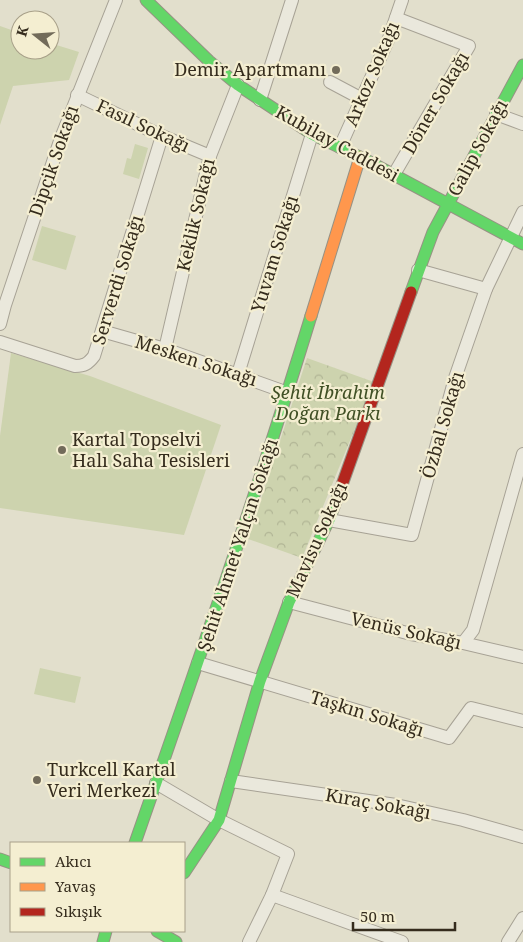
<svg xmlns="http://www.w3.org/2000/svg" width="523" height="942" font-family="'Noto Serif',serif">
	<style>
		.grass { fill: #cdd3ae }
		.forest { fill: url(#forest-crowns) }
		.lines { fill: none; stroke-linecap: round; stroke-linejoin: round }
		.street-casing { stroke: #a7a295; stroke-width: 14 }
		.fast-casing { stroke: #979284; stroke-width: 13 }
		.slow-casing { stroke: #979284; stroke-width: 13 }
		.jam-casing { stroke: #979284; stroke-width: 13 }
		.street { stroke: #eae8dc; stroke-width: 12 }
		.fast { stroke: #63d668; stroke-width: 11 }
		.slow { stroke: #ff974d; stroke-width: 11 }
		.jam { stroke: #b3261e; stroke-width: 11 }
		.poi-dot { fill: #726b5a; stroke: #f4eed1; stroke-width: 2 }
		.labels { text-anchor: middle; stroke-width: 4.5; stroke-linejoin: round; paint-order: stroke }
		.poi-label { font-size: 18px; fill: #352c1d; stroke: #f4eed1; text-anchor: start }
		.street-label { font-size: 18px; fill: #352c1d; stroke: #f4eed1 }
		.park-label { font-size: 18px; font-style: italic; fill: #405025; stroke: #f4eed1 }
	</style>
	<defs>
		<pattern id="forest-crowns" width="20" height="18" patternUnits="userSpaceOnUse" patternTransform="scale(1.25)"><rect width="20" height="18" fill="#cdd3ae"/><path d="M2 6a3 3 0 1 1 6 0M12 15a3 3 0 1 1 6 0" fill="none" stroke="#b1b595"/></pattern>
	</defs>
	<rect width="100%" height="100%" fill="#e2dfcc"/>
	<g class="grass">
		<polygon points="0,26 20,33 20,50 50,50 50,43 79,52 69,80 13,86 0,125"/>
		<polygon points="135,144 148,148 139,179 123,174 127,158 131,159"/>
		<polygon points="42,226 76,236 66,270 32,260"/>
		<polygon points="11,353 90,376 221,425 184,535 0,508 0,436"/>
		<polygon points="40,668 81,677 75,703 34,694"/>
	</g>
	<polygon class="forest" points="307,358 374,382 302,558 248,539"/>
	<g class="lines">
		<g class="street-casing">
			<g id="street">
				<polyline points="330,82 362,99"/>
				<polyline points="77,95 162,136 210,156"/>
				<polyline points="260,100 292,0"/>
				<polyline points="496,114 523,124"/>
				<polyline points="340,147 389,38 402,0"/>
				<polyline points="393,176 469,46 396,18"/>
				<polyline points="418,270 486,289"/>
				<polyline points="0,324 5,305 61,138 116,0"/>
				<polyline points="102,331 165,349 288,393"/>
				<path d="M0,342L75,366C84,366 88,364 94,356L162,136"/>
				<polyline points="165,349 210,156 238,85"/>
				<polyline points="238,374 312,134"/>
				<polyline points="329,520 412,535 455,378 486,289 523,212"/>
				<polyline points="289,602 411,634 463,643 523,657"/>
				<polyline points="463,643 473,630 523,454"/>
				<polyline points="198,663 449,738 471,708 523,721"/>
				<polyline points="231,781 396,805 463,820 523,837"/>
				<polyline points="156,783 219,820 288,854 272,895 249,942"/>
				<polyline points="272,895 402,942"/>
				<polyline points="508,942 523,918"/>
			</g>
		</g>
		<g class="fast-casing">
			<g id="fast">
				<polyline points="146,0 209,61 238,85 312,134 368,161 523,244"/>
				<polyline points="411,292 433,232 523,65"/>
				<path d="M135,843C196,668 257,493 311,316"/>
				<polyline points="0,859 11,863"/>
				<polyline points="184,873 219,820 260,681 289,602 329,520 338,496"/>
				<polyline points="157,931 176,942"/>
				<polyline points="103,942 106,931"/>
			</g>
		</g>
		<g class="slow-casing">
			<polyline id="slow" points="311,316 360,157"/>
		</g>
		<g class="jam-casing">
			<polyline id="jam" points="338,496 411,292"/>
		</g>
		<use href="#street" class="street"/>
		<use href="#fast" class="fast"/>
		<use href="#slow" class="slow"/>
		<use href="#jam" class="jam"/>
	</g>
	<g class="poi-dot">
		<circle cx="336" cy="70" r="5"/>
		<circle cx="62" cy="450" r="5"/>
		<circle cx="37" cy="780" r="5"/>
	</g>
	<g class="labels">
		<g class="poi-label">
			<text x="326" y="76" text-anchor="end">Demir Apartmanı</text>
			<text x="72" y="446">Kartal Topselvi<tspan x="72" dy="21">Halı Saha Tesisleri</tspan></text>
			<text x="47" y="776">Turkcell Kartal<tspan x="47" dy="21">Veri Merkezi</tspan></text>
		</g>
		<g class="street-label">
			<text transform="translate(372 74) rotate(-67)" y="6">Arkoz Sokağı</text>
			<text transform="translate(436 103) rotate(-60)" y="6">Döner Sokağı</text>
			<text transform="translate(143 126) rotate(25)" y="6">Fasıl Sokağı</text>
			<text transform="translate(337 144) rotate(29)" y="6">Kubilay Caddesi</text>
			<text transform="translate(478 148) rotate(-62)" y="6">Galip Sokağı</text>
			<text transform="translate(54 161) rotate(-71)" y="6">Dipçik Sokağı</text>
			<text transform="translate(196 215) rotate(-77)" y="6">Keklik Sokağı</text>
			<text transform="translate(275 254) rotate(-73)" y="6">Yuvam Sokağı</text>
			<text transform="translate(118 280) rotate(-73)" y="6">Serverdi Sokağı</text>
			<text transform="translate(196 361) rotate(18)" y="6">Mesken Sokağı</text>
			<text transform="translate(443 425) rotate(-74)" y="6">Özbal Sokağı</text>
			<text transform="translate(317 540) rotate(-66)" y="6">Mavisu Sokağı</text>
			<text transform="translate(238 545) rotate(-72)" y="6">Şehit Ahmet Yalçın Sokağı</text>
			<text transform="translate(406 631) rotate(13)" y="6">Venüs Sokağı</text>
			<text transform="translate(367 714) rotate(17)" y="6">Taşkın Sokağı</text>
			<text transform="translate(378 804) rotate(10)" y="6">Kıraç Sokağı</text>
		</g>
		<g class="park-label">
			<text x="328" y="399">Şehit İbrahim<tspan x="328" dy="21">Doğan Parkı</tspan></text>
		</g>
	</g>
	<rect x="10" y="842" width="175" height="90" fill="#f4eed1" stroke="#a8a089"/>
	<rect x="20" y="858" width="25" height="8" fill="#63d668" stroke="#a8a089"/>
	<text x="55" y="867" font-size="15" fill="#352c1d">Akıcı</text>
	<rect x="20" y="883" width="25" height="8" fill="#ff974d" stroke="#a8a089"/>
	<text x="55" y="892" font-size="15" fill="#352c1d">Yavaş</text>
	<rect x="20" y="908" width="25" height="8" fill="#b3261e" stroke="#a8a089"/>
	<text x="55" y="917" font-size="15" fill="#352c1d">Sıkışık</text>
	<g transform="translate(35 35) rotate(287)"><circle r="24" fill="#f4eed1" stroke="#a8a089"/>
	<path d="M0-4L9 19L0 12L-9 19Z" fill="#726b5a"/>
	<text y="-8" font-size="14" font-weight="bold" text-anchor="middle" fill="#352c1d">K</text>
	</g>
	<path d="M353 922v8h102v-8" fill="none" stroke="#352c1d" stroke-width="2.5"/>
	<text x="360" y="922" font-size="15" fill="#352c1d" stroke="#f4eed1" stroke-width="4" paint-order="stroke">50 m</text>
</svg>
